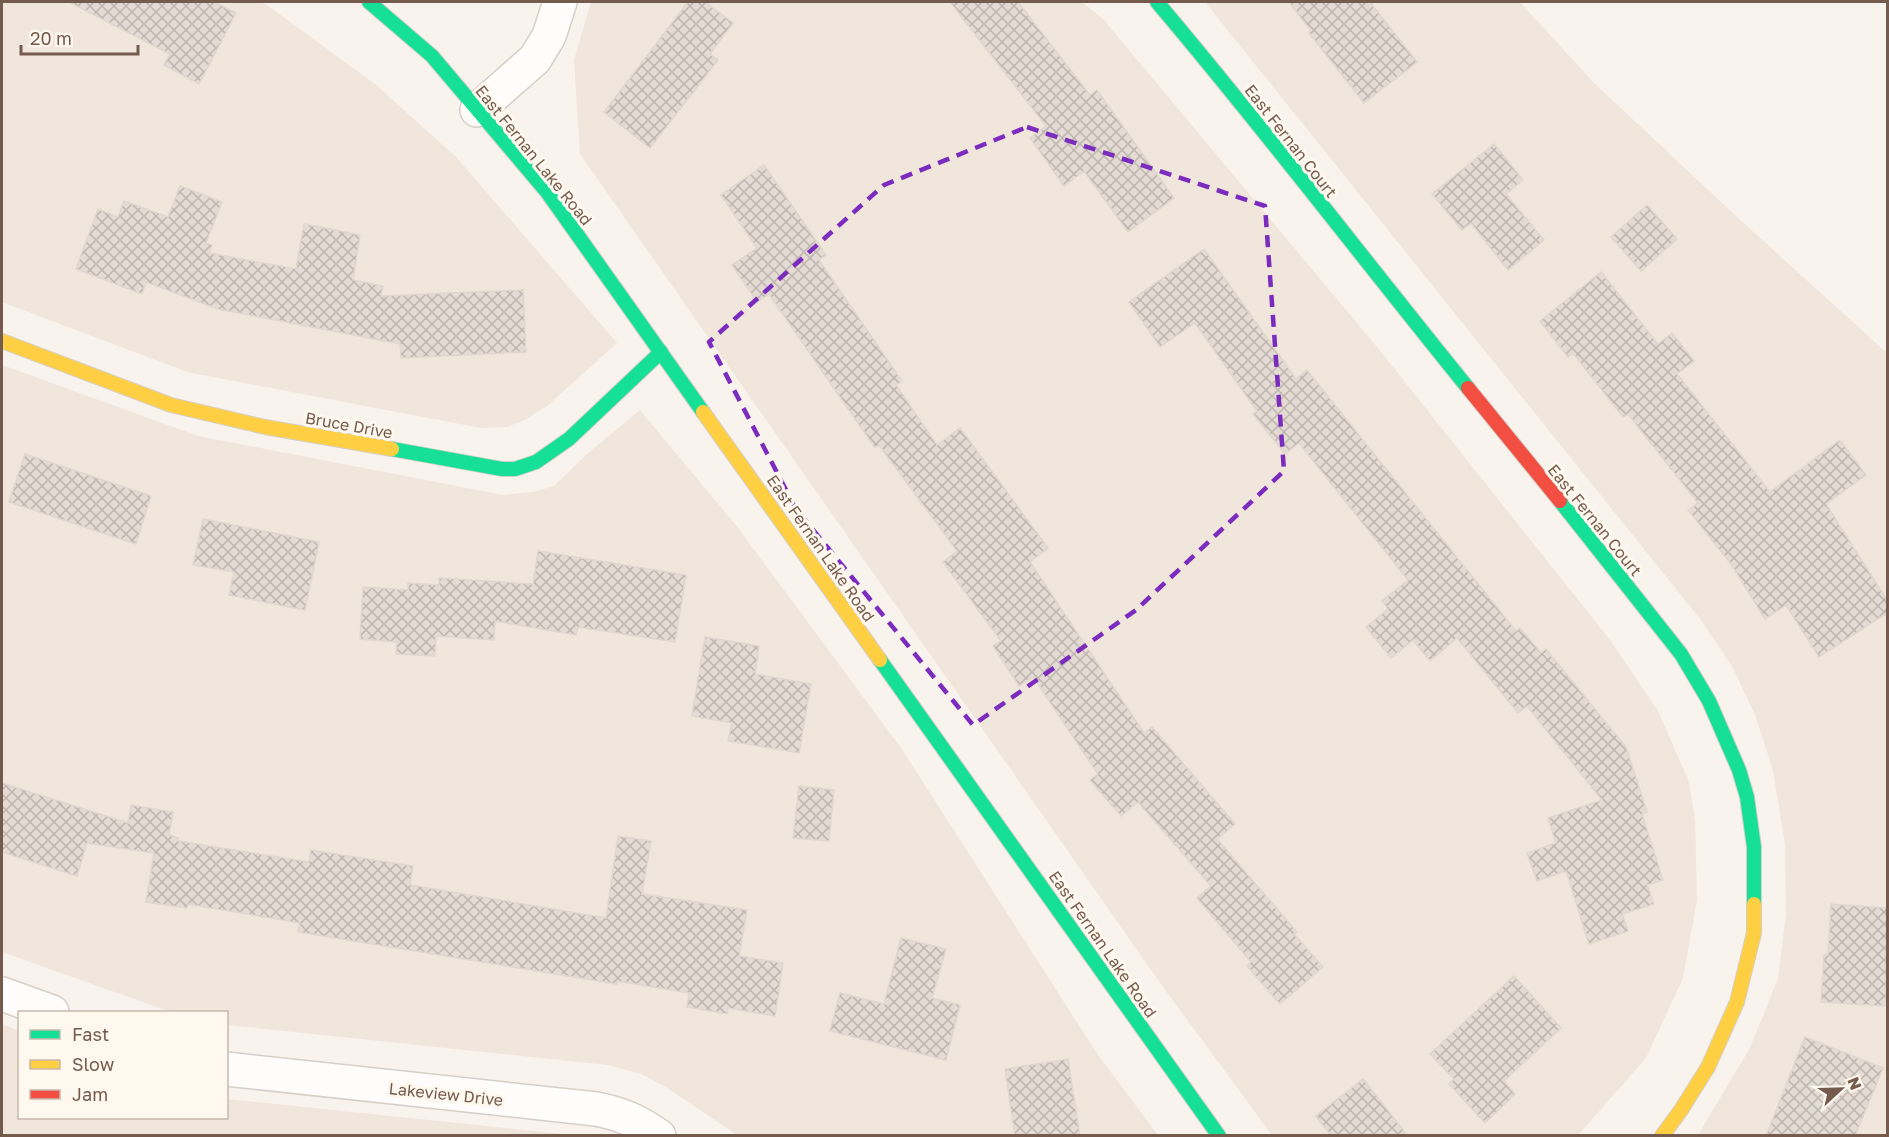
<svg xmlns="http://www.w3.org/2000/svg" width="1889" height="1137" font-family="'Golos Text',sans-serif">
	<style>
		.residential { fill: #f0e6db }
		.building { fill: url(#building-cross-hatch); stroke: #e0d7cf; stroke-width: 1.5 }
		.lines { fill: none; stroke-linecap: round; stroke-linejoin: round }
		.street-casing { stroke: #d5cfc8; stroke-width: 36 }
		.fast-casing { stroke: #d5cfc8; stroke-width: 16 }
		.slow-casing { stroke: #d5cfc8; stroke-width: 16 }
		.jam-casing { stroke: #d5cfc8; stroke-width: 16 }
		.street { stroke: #fefdfc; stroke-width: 33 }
		.fast { stroke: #16e098; stroke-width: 14 }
		.slow { stroke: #ffcf43; stroke-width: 14 }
		.jam { stroke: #f24e42; stroke-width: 14 }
		.marked { fill: none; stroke: #7b2cbf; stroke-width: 4.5; stroke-dasharray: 12 8; stroke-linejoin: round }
		.labels { text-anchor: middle; stroke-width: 6; stroke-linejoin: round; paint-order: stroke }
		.street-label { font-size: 16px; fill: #755b4d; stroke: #fef8ef }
	</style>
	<defs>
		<pattern id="building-cross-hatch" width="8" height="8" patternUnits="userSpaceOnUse" patternTransform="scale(1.5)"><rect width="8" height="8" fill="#e4dcd4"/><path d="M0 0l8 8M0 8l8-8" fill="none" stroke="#bdb5ae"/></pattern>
	</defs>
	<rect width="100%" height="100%" fill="#f8f3ed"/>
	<g class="residential">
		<polygon points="2,2 259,2 267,5 375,84 456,157 617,343 547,406 525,420 507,427 481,428 187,372 2,302"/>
		<polygon points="591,2 1082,2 1103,19 1377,347 1610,640 1658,711 1689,782 1695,821 1697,900 1683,978 1646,1058 1580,1133 1577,1136 1272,1135 1163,987 580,154 574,60"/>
		<polygon points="1205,2 1520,2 1594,83 1737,217 1887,353 1887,1135 1698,1135 1750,1048 1778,979 1786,914 1785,844 1773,770 1756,717 1732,666 1701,620"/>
		<polygon points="2,365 198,436 503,495 534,492 554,486 587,454 640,410 735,524 901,748 1098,1055 1158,1135 737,1135 666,1087 641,1074 608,1065 227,1025 226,1012 171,1012 2,952"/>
		<polygon points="2,1024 19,1031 20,1118 226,1118 227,1099 572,1135 2,1135"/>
	</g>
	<g class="building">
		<polygon points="69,2 214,2 236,13 199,84 164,65 170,54"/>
		<polygon points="688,2 705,2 733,23 710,54 718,60 650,148 604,112"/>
		<polygon points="950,2 1018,2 1090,95 1097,90 1174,198 1128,232 1084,171 1064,186 1030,138 1046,126"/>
		<polygon points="1289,2 1370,2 1417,62 1364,103 1309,33 1311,31"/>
		<polygon points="1494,144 1523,180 1506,194 1544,240 1508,270 1471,223 1462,230 1432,194"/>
		<polygon points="764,165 826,255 819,260 902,381 896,385 937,445 960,428 1048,548 1030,562 1144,733 1152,727 1235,824 1217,839 1297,932 1294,934 1323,967 1280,1004 1247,966 1251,962 1197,898 1211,886 1138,802 1121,816 1090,780 1098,774 1033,677 1019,686 993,646 1001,641 943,562 957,551 879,445 875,448 769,294 757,302 732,265 757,248 721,195"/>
		<polygon points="180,186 222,202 206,243 212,245 209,253 296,269 304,224 360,235 353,280 383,286 381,296 523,290 526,352 401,358 400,344 218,309 146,282 142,294 76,269 98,209 118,217 124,201 168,217"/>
		<polygon points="1647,205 1677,239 1641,271 1611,237"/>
		<polygon points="1204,249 1296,379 1307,370 1516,631 1520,628 1541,653 1546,649 1626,747 1647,812 1642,814 1663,880 1647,885 1654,904 1622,914 1628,931 1589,944 1566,871 1537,881 1527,853 1556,843 1548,818 1602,800 1527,706 1518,713 1457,638 1430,661 1413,640 1391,658 1366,627 1388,609 1382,601 1408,580 1299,443 1285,454 1253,414 1257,411 1195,323 1160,347 1129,302"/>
		<polygon points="1601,272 1658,344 1672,333 1694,361 1677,374 1770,492 1840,440 1866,475 1826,504 1887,600 1887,613 1819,657 1786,605 1765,619 1731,564 1688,510 1698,503 1628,414 1623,417 1573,353 1568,357 1540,321"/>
		<polygon points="25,454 151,496 136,544 9,502"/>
		<polygon points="203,519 319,542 305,610 229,595 234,572 193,565"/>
		<polygon points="538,551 686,575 675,642 578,627 576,635 495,621 494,640 436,636 435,656 396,654 397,642 360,639 363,587 408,590 408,583 439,585 439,578 533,584"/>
		<polygon points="705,637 759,646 755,674 811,684 799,753 728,741 732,723 692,716"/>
		<polygon points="2,783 128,823 131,805 173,812 169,835 178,838 178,841 309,862 311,850 413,866 410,885 606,918 618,836 651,841 642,894 747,910 739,956 783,963 775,1016 728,1008 727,1014 687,1007 689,993 617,981 617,984 298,932 300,923 188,904 187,908 146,902 154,853 87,843 77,876 2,852"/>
		<polygon points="799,786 834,790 829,841 793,838"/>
		<polygon points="1831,904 1887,908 1886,1006 1821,1002 1824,955 1828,955"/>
		<polygon points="901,938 946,949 932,998 960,1005 946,1060 830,1031 840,993 884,1004"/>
		<polygon points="1514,976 1561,1028 1504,1081 1515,1094 1485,1123 1449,1084 1454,1079 1430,1054"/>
		<polygon points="1805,1037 1883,1068 1855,1136 1766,1136"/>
		<polygon points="1068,1059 1080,1136 1015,1136 1005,1069"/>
		<polygon points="1363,1079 1408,1136 1331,1136 1316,1116"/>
	</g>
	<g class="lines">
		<g class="street-casing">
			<g id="street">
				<polyline points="477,110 535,59 549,36 560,2"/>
				<polyline points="2,994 52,1012"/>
				<path d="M226,1069L596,1109C622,1114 637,1121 659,1136"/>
			</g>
		</g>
		<g class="fast-casing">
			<g id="fast">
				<polyline points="369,2 432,56 547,192 703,412"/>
				<path d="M1157,2C1264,128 1364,260 1468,388"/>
				<polyline points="392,449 502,469 515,469 536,462 569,439 661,352"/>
				<polyline points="1560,501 1681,654 1709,701 1739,770 1747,797 1754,847 1754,904"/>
				<polyline points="880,660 1219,1136"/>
			</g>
		</g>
		<g class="slow-casing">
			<g id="slow">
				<polyline points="2,341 171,405 265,427 392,449"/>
				<polyline points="703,412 880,660"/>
				<polyline points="1662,1136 1681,1110 1708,1067 1737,1002 1754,933 1754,904"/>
			</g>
		</g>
		<g class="jam-casing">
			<polyline id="jam" points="1468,388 1560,501"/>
		</g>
		<use href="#street" class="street"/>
		<use href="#fast" class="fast"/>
		<use href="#slow" class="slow"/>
		<use href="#jam" class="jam"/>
	</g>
	<path class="marked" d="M1027,127L1265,206L1284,471L1136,610L973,725L796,509L709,342L884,185Z"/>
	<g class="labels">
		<g class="street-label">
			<text transform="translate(1291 141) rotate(52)" y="6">East Fernan Court</text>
			<text transform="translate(534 155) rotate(51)" y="6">East Fernan Lake Road</text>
			<text transform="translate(349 425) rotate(10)" y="6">Bruce Drive</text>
			<text transform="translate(1595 520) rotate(51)" y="6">East Fernan Court</text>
			<text transform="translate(821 548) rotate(55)" y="6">East Fernan Lake Road</text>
			<text transform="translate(1103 944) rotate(55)" y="6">East Fernan Lake Road</text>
			<text transform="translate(446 1094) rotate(6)" y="6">Lakeview Drive</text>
		</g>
	</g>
	<rect width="1889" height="1137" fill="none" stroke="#755b4d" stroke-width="6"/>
	<rect x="18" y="1011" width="210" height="108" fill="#fef8ef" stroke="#c7b9ae" stroke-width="1.5"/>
	<rect x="30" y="1030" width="30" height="9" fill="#16e098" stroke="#c7b9ae" stroke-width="1.5"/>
	<text x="72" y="1041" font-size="18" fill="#755b4d">Fast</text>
	<rect x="30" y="1060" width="30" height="9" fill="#ffcf43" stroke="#c7b9ae" stroke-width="1.5"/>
	<text x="72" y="1071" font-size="18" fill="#755b4d">Slow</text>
	<rect x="30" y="1090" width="30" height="9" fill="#f24e42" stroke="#c7b9ae" stroke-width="1.5"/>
	<text x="72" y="1101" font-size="18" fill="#755b4d">Jam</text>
	<g transform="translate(1841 1089) rotate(68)" stroke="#fef8ef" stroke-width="4.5" paint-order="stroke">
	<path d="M0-4.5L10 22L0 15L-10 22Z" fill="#755b4d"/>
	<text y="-9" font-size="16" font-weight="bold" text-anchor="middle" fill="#755b4d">N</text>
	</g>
	<path d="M21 45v9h117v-9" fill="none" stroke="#755b4d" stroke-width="3"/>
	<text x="30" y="45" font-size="18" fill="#755b4d" stroke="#fef8ef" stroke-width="4.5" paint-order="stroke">20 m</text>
</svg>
